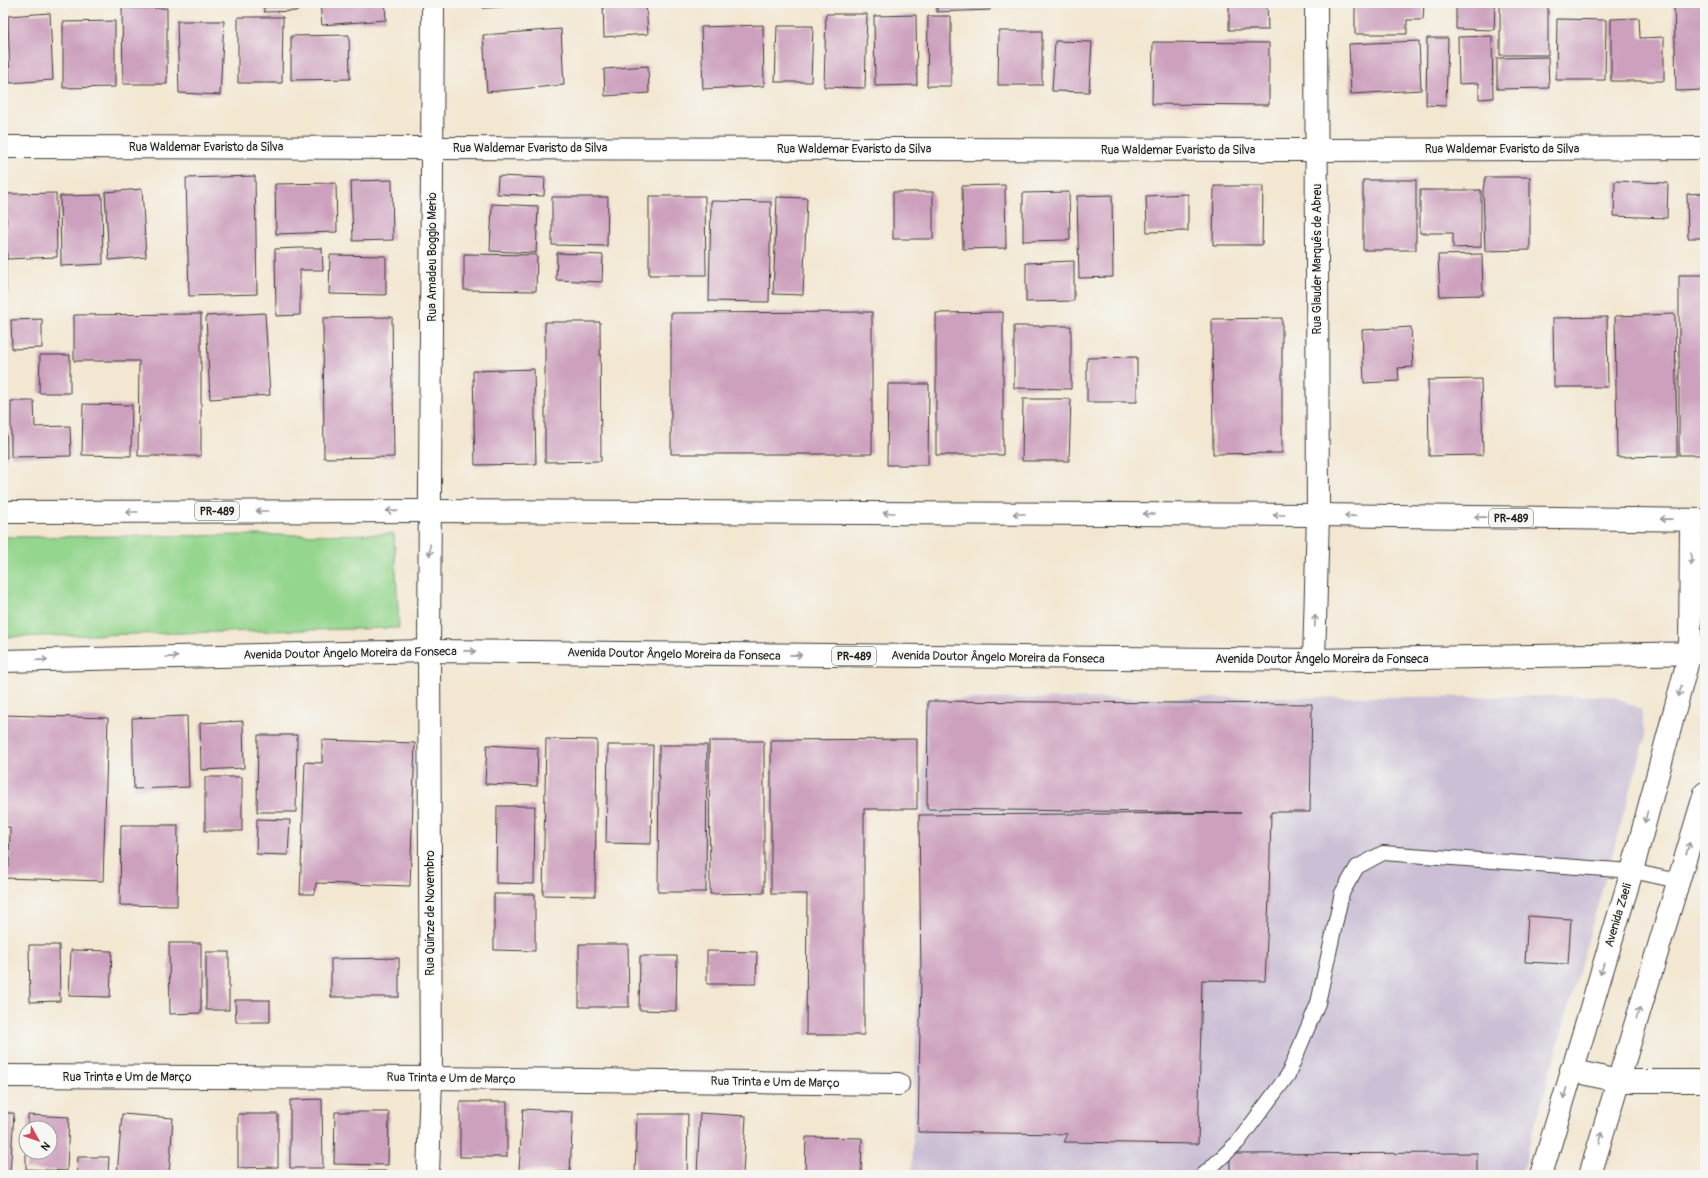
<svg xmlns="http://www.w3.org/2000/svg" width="1708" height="1178" font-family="Pangolin,sans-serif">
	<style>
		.industrial { fill: #cbbfd5 }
		.green { fill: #94d68d; stroke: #587954 }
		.building { fill: #cda1be }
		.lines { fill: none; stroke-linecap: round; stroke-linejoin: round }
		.service-casing { stroke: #3c3a37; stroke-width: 16 }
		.minor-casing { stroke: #3c3a37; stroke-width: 24 }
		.tertiary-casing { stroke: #3c3a37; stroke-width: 24 }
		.primary-casing { stroke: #3c3a37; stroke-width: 24 }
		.service { stroke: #fff; stroke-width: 14 }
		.minor { stroke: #fff; stroke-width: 22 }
		.tertiary { stroke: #fff; stroke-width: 22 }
		.primary { stroke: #fff; stroke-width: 22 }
		.oneway { stroke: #999 }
		.labels { text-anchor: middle; stroke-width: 3; stroke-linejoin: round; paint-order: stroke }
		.shield { fill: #f6f6f2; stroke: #5d5d5c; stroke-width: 1 }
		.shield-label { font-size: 11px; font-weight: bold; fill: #1c1c1c }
		.street-label { font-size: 12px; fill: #1c1c1c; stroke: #f6f6f2 }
	</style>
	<rect width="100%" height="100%" fill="#f6f6f2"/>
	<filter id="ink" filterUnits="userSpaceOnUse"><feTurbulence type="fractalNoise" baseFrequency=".025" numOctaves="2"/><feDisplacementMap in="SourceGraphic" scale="8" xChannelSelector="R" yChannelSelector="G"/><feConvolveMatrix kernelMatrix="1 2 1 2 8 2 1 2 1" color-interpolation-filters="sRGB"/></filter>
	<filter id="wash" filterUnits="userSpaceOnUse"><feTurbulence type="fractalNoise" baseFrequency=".012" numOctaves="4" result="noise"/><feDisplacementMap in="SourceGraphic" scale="16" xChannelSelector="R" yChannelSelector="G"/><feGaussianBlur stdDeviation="0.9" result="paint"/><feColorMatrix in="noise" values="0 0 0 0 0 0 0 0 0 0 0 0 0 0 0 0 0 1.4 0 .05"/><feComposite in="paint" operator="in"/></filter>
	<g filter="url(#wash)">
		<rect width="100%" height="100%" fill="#f3e7d2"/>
		<polygon class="industrial" points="1589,696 1612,696 1641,709 1645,739 1521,1175 912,1175 925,699"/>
		<polygon class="green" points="394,534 399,628 3,637 3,537"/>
		<g id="blocks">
			<g class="building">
				<polygon points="264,3 298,3 298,11 264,12"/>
				<polygon points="320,3 385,3 386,20 322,25"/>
				<polygon points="482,3 543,3 543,4 483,8"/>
				<polygon points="603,3 646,3 648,34 604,37"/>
				<polygon points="937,3 990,3 990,10 937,12"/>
				<polygon points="998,3 1039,3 1039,5 998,6"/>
				<polygon points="1229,3 1267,3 1268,30 1229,30"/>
				<polygon points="1355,3 1424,3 1423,20 1407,20 1407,34 1355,34"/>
				<polygon points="1456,3 1495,3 1494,30 1456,29"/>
				<rect x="1500" y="3" width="48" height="52"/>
				<polygon points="1674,3 1705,3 1705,90 1676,91"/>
				<polygon points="122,8 167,8 167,84 123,84"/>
				<polygon points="50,13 53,80 10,83 8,16"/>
				<polygon points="826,14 867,14 865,88 824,87"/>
				<polygon points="916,15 917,85 875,86 874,16"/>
				<polygon points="928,16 951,16 951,86 927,86"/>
				<polygon points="238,17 283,17 282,83 238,83"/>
				<polygon points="1639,18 1640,38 1664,37 1664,81 1611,81 1611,19"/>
				<polygon points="1557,19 1606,20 1605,80 1556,80"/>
				<polygon points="115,21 115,87 63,88 63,22"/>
				<polygon points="177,21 224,21 220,95 179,93"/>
				<polygon points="763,25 764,86 703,89 701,27"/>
				<polygon points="777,26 813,26 811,82 775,82"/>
				<polygon points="561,29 564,85 487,92 483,35"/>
				<polygon points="999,31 1042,31 1042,85 998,85"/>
				<polygon points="349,35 350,79 291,80 291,36"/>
				<polygon points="1492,36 1493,98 1479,99 1479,83 1459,84 1458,37"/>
				<polygon points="1427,38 1448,38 1446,106 1426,105"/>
				<polygon points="1055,41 1092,42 1089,92 1052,91"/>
				<polygon points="1419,41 1421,90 1351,94 1349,44"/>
				<polygon points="1153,42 1269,43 1269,105 1152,104"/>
				<polygon points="1548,57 1549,88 1497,89 1497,58"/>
				<polygon points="648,66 649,93 605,96 604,69"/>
				<polygon points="3,172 6,172 6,194 56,193 57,257 7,259 6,217 6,295 3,295"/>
				<polygon points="255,176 257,294 189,296 186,178"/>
				<polygon points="498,176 545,178 544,196 497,194"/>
				<polygon points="1485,177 1530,177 1530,250 1485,251 1483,190"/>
				<polygon points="392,180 393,240 353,241 351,181"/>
				<rect x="1363" y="180" width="53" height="70"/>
				<polygon points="1615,181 1668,183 1667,218 1614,216"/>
				<polygon points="336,183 337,232 276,234 275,184"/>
				<polygon points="1005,185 1006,248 963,249 962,186"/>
				<polygon points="1214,186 1263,186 1262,245 1213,245"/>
				<polygon points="142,189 146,257 109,260 105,192"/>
				<polygon points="1420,190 1481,190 1481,247 1453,248 1453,233 1420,233"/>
				<rect x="893" y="192" width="40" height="47"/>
				<polygon points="1069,192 1070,240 1023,241 1023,193"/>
				<polygon points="1705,193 1705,238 1688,238 1687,194"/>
				<polygon points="1188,194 1188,231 1147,232 1146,196"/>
				<polygon points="102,195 103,264 61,266 60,196"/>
				<polygon points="1112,195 1113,277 1079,278 1077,196"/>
				<polygon points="649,196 705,196 706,275 649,275"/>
				<polygon points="552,197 608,197 607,246 552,245"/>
				<polygon points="777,197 807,198 803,295 773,294"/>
				<polygon points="711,201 771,202 769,302 709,301"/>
				<polygon points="492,204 538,206 536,253 490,251"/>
				<polygon points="300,248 322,248 323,270 300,270 300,315 276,316 275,249"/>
				<polygon points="557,253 603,255 602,282 556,280"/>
				<polygon points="464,254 537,255 536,291 464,290"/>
				<polygon points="1482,254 1483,295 1440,296 1438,255"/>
				<polygon points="330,255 386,256 386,295 329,294"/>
				<polygon points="1074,261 1074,301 1026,302 1026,263"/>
				<rect x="1679" y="275" width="26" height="180"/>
				<polygon points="872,312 872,454 671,454 671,313"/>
				<polygon points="1003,312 1003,455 936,455 936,313"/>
				<polygon points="265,313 270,395 210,399 206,316"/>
				<polygon points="201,314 201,456 138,456 139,361 74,361 74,315"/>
				<polygon points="1675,314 1677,456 1617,457 1615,316"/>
				<polygon points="392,317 394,457 324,458 323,318"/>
				<polygon points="1607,317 1608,387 1554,387 1553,318"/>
				<polygon points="1282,318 1282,453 1213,454 1212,319"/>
				<polygon points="42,319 42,348 12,349 11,320"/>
				<polygon points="545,322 600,322 601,461 545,462"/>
				<polygon points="1014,326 1071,326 1071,389 1014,388"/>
				<polygon points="1411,327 1413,367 1398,368 1399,381 1364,383 1362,330"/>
				<polygon points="40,355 70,355 70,393 39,393"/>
				<polygon points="1137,357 1137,402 1087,402 1087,358"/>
				<polygon points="534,369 536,464 475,465 473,371"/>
				<polygon points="1481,379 1483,455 1429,456 1428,380"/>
				<polygon points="888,384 929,384 928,465 887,465"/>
				<polygon points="1023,399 1071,399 1069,461 1022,461"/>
				<polygon points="11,401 34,401 35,427 70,426 71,456 11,457"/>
				<polygon points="83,404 132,405 131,456 82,455"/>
				<polygon points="3,408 6,408 7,459 3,459"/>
				<polygon points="928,701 1312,704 1310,812 1271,812 1269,898 1265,981 1202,980 1198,1144 1064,1142 1068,1134 918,1132 921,977 919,815 1241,813 927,809"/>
				<polygon points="3,715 108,718 103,881 3,878 3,867 9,867 10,827 3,827"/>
				<polygon points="187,716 189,787 134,789 132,718"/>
				<polygon points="243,721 244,768 201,770 200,723"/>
				<polygon points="258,735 297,735 296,812 257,812"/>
				<polygon points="546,739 597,740 595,896 543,895"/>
				<polygon points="917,739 917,809 864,809 864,1035 806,1035 807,894 771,894 771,740"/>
				<polygon points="322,740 415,743 410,886 316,883 315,894 300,894 305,762 322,763"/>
				<polygon points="709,741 764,741 764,893 710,894"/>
				<polygon points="487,745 538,748 537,786 485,784"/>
				<polygon points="608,745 653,745 651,844 606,843"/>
				<polygon points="659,745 707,745 706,892 658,892"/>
				<rect x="205" y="777" width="37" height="54"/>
				<polygon points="497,806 535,806 534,884 496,883"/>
				<polygon points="257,819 290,820 288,855 256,854"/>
				<polygon points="121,825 178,825 177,906 120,905"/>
				<polygon points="494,894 535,894 535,951 494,950"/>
				<polygon points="1528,916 1571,919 1568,964 1525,962"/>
				<polygon points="169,943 201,943 201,1013 170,1014"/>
				<polygon points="579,944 628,944 629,1007 579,1007"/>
				<polygon points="29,945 59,945 60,1001 30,1002"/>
				<polygon points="71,950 112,951 110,997 69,996"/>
				<polygon points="707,951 757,952 756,984 707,984"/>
				<rect x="206" y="952" width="23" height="58"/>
				<polygon points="640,956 677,956 676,1011 639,1010"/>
				<polygon points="399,958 399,997 331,997 331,959"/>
				<polygon points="235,1000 270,1000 270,1022 236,1022"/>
				<polygon points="322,1099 323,1168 290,1168 290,1100"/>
				<rect x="460" y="1102" width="47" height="55"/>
				<polygon points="523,1109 573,1112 570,1172 519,1170"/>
				<polygon points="335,1112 389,1112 388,1165 334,1164"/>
				<polygon points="3,1113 14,1113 10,1175 3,1175"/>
				<polygon points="700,1113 746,1116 743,1175 697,1175"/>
				<polygon points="122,1114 173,1118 169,1175 117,1175"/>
				<polygon points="238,1114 278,1114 278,1167 238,1168"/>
				<polygon points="637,1114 688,1114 687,1175 635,1175"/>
				<polygon points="28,1115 69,1117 67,1171 26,1169 26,1152 50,1152 50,1128 28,1128"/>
				<polygon points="806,1137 862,1138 861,1175 805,1175"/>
				<polygon points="1477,1153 1477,1175 1230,1175 1230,1154"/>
				<polygon points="78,1157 109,1157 108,1175 77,1175"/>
				<rect x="325" y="1171" width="62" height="4"/>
			</g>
		</g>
	</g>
	<g filter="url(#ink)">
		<use href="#blocks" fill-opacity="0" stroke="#3c3a37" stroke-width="1"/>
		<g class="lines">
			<g class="service-casing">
				<polyline id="service" points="1203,1175 1238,1142 1288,1075 1318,1003 1342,893 1357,867 1383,853 1632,871 1678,881"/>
			</g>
			<g class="minor-casing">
				<g id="minor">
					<polyline points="3,147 1317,150 1705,148"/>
					<polyline points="1314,660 1318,515 1316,3"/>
					<polyline points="1571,1070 1617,1081 1705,1081"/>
					<polyline points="3,1076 431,1078 898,1084"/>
					<polyline points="428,1175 431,1078 429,651 433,3"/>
				</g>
			</g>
			<g class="tertiary-casing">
				<g id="tertiary">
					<polyline points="1541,1175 1632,871 1690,653 1691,520"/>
					<polyline points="1590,1175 1705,793"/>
				</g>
			</g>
			<g class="primary-casing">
				<g id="primary">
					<polyline points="3,512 431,511 1318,515 1705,520"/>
					<polyline points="3,661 429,651 1314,660 1705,653"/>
				</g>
			</g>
			<use href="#service" class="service"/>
			<use href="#minor" class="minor"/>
			<use href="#tertiary" class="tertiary"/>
			<use href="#primary" class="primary"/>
		</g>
		<defs><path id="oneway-shaft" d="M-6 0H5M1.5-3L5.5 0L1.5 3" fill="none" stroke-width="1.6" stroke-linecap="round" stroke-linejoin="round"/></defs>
		<g class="oneway">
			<use href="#oneway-shaft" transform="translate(262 511) rotate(180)"/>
			<use href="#oneway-shaft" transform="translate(392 511) rotate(180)"/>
			<use href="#oneway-shaft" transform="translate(132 512) rotate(180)"/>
			<use href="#oneway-shaft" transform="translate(889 513) rotate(-180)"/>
			<use href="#oneway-shaft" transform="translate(1019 514) rotate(-180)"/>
			<use href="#oneway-shaft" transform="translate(1149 514) rotate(-180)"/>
			<use href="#oneway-shaft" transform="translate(1279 515) rotate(-180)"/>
			<use href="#oneway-shaft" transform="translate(1350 516) rotate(-179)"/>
			<use href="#oneway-shaft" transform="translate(1480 517) rotate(-179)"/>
			<use href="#oneway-shaft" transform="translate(1666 519) rotate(-179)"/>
			<use href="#oneway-shaft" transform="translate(430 550) rotate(91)"/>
			<use href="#oneway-shaft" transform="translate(1691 559) rotate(90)"/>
			<use href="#oneway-shaft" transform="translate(1315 621) rotate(-88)"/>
			<use href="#oneway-shaft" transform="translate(470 651) rotate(1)"/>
			<use href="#oneway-shaft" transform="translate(796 655) rotate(1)"/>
			<use href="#oneway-shaft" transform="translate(172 657) rotate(-1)"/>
			<use href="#oneway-shaft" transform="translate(42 660) rotate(-1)"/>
			<use href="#oneway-shaft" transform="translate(1680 691) rotate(105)"/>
			<use href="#oneway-shaft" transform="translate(1646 817) rotate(105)"/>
			<use href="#oneway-shaft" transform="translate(1688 848) rotate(-73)"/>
			<use href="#oneway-shaft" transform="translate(1602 969) rotate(107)"/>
			<use href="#oneway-shaft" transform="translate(1638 1013) rotate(-73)"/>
			<use href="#oneway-shaft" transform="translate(1565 1093) rotate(106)"/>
			<use href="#oneway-shaft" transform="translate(1601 1138) rotate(-74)"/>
		</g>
	</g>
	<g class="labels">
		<g class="shield">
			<rect x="195" y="502" width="44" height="18" rx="3"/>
			<rect x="1489" y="509" width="44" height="18" rx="3"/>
			<rect x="832" y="647" width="44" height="18" rx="3"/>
		</g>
		<g class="shield-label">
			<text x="217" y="515">PR-489</text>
			<text x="1511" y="522">PR-489</text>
			<text x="854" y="660">PR-489</text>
		</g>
		<g class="street-label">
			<text x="206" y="151">Rua Waldemar Evaristo da Silva</text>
			<text x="530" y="152">Rua Waldemar Evaristo da Silva</text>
			<text x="854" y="153">Rua Waldemar Evaristo da Silva</text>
			<text x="1502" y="153">Rua Waldemar Evaristo da Silva</text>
			<text x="1178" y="154">Rua Waldemar Evaristo da Silva</text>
			<text transform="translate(432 257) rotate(-90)" y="4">Rua Amadeu Boggio Merio</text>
			<text transform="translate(1317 259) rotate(-90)" y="4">Rua Glauder Marquês de Abreu</text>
			<text transform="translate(350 653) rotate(-1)" y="4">Avenida Doutor Ângelo Moreira da Fonseca</text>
			<text transform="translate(674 654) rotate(1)" y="4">Avenida Doutor Ângelo Moreira da Fonseca</text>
			<text transform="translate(998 657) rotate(1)" y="4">Avenida Doutor Ângelo Moreira da Fonseca</text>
			<text x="1322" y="663">Avenida Doutor Ângelo Moreira da Fonseca</text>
			<text transform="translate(430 913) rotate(-90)" y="4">Rua Quinze de Novembro</text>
			<text transform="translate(1618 915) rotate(-73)" y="4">Avenida Zaeli</text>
			<text x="127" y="1081">Rua Trinta e Um de Março</text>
			<text transform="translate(451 1078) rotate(1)" y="4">Rua Trinta e Um de Março</text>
			<text transform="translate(775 1082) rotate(1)" y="4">Rua Trinta e Um de Março</text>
		</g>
	</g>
	<rect width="1708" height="1178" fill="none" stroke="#f6f6f2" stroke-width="16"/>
	<g transform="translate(38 1140) rotate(130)"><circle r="19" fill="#f6f6f2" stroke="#9f9f9c"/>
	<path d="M0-3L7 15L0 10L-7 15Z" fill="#d1495b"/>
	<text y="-6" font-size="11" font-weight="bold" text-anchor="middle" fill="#1c1c1c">N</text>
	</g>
</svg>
